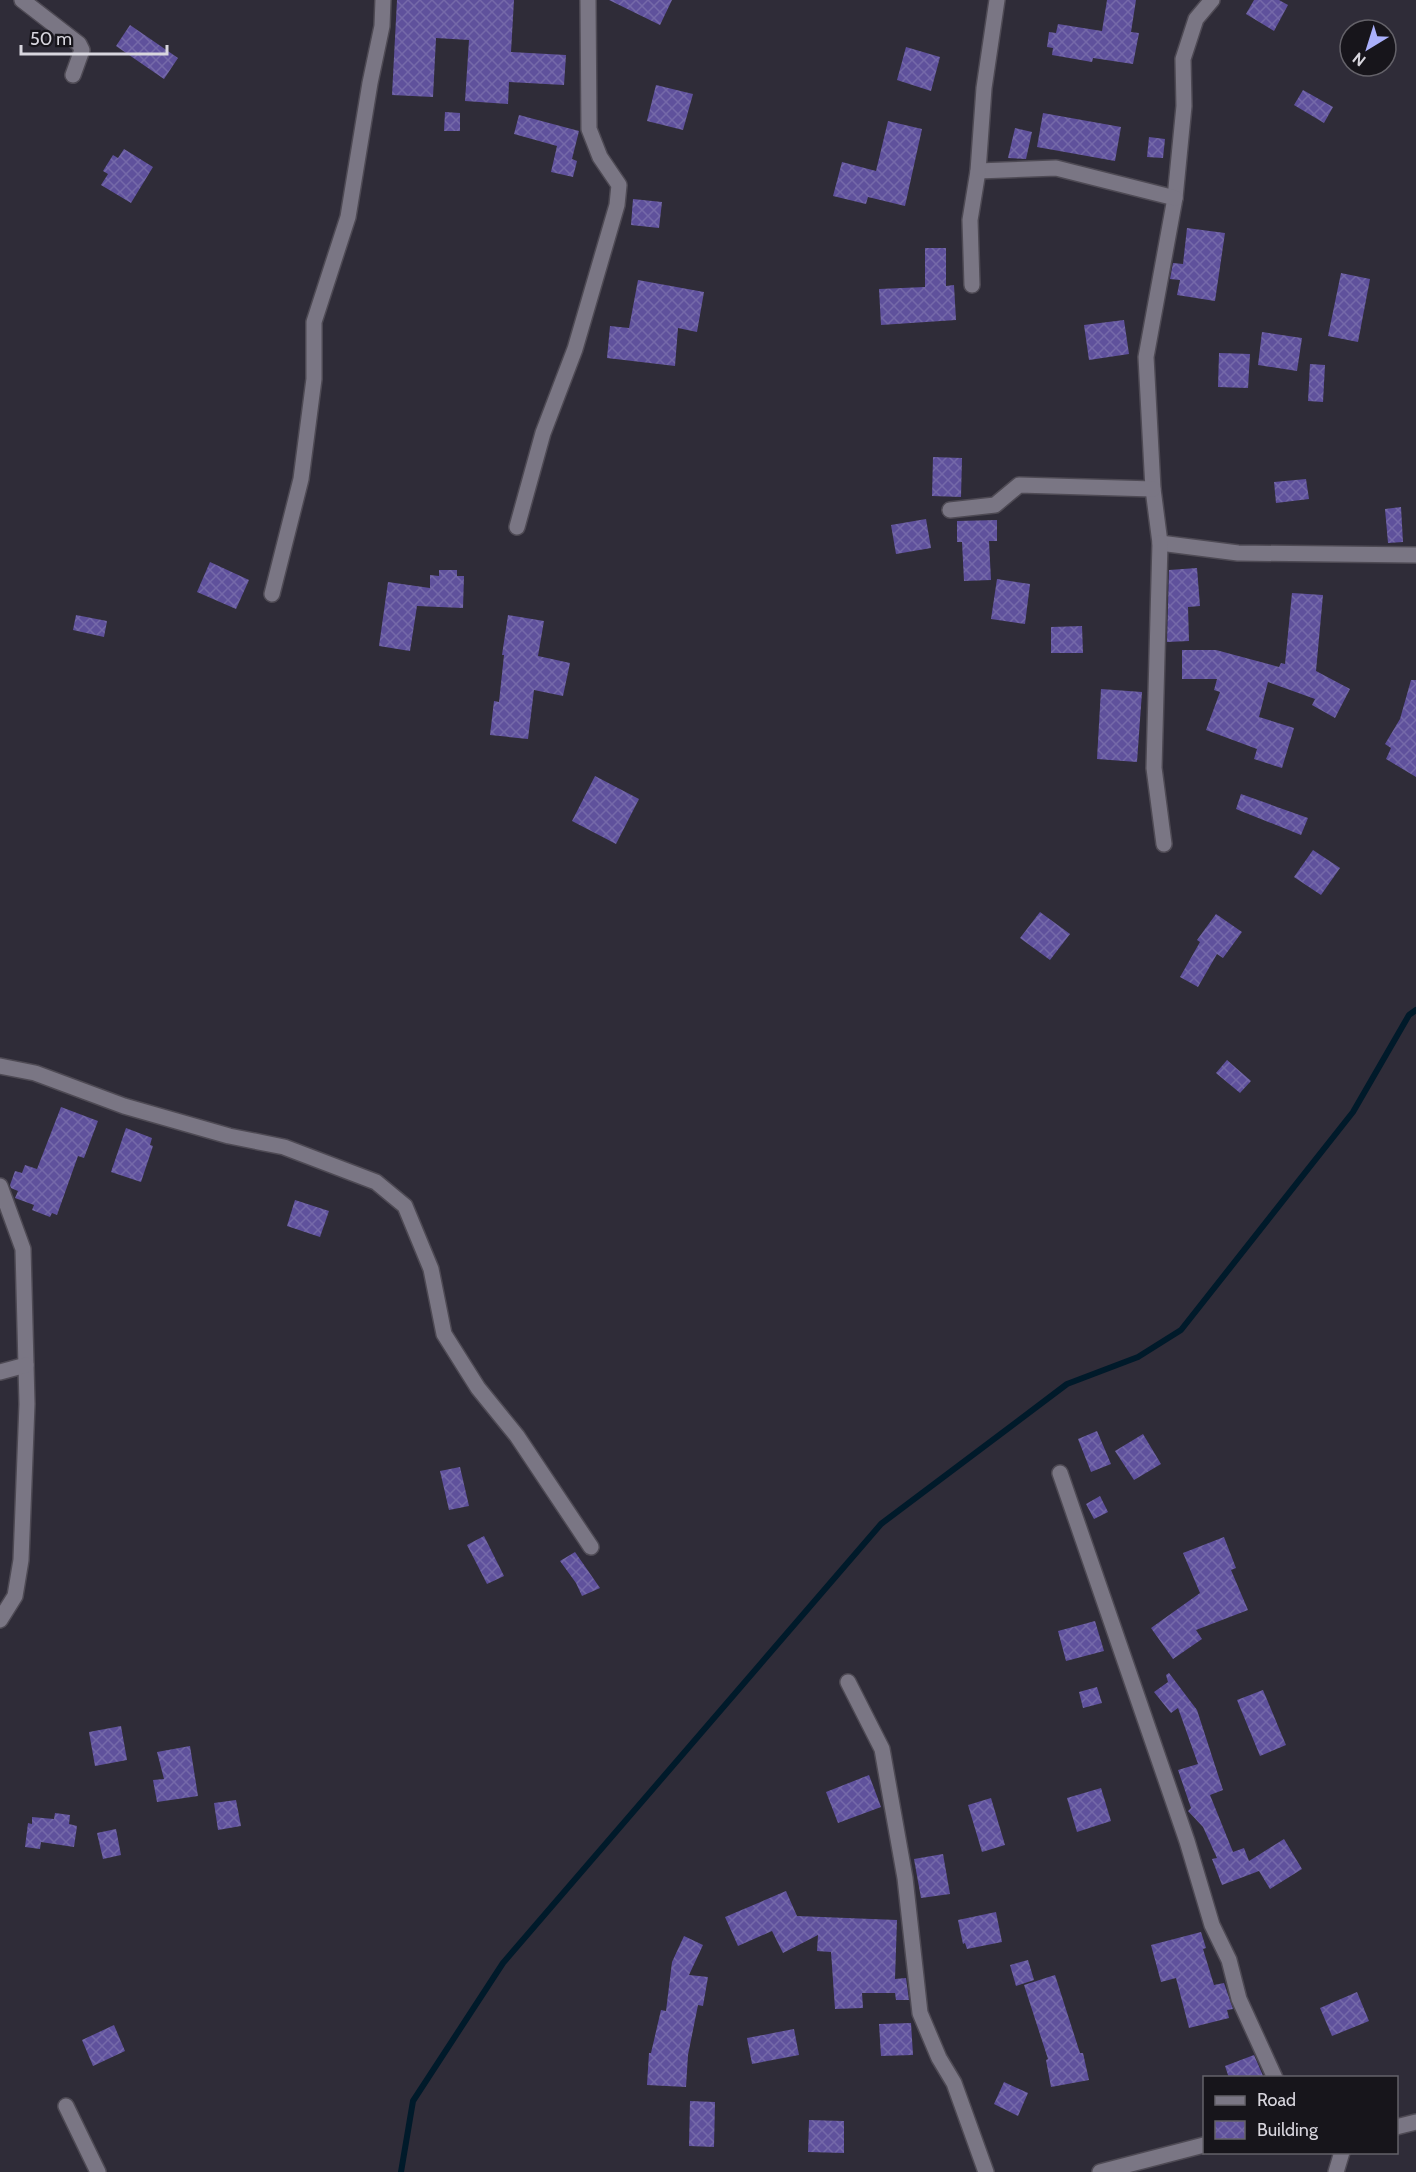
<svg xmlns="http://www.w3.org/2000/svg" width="1416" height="2172" font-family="Cabin,sans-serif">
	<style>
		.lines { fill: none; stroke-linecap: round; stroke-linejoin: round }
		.stream { stroke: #001a2a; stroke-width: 6 }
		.building { fill: url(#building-cross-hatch) }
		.minor-casing { stroke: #4e4a54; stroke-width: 18 }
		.minor { stroke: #7a7684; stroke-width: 15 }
	</style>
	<defs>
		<pattern id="building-cross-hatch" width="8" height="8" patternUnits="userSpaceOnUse" patternTransform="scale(1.5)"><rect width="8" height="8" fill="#5f519c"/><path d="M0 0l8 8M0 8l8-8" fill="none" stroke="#7569a9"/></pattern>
	</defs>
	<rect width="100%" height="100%" fill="#2f2c38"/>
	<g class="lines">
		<polyline class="stream" points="401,2172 413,2101 503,1963 881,1524 1067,1384 1138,1357 1181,1330 1353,1112 1409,1015 1416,1010"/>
	</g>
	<g class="building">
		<polygon points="397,0 514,0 511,52 566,55 564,85 509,82 508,104 465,101 469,40 436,38 433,97 392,95"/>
		<polygon points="609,0 672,0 660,25"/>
		<polygon points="1107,0 1136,0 1131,32 1139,33 1133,64 1093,58 1092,62 1052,55 1053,48 1047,47 1049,32 1056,33 1058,24 1102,31"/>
		<polygon points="1254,0 1279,0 1288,5 1274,31 1246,14"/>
		<polygon points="130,25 178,58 164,79 116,46"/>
		<polygon points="906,47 940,57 931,91 897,80"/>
		<polygon points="656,85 693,94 683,130 647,121"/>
		<polygon points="1303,90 1333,107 1324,123 1294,105"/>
		<polygon points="445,112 460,113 460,131 444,131"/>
		<polygon points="1043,113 1121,127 1115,161 1037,147"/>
		<polygon points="519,115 579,131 572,159 577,161 573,177 551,172 557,146 514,134"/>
		<polygon points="888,121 922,129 905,206 868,197 866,204 833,196 842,162 876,171"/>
		<polygon points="1015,128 1032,132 1026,159 1008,158"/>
		<polygon points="1149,137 1165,139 1163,158 1147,157"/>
		<polygon points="124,149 153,167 131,203 101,185 108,174 103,171 113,155 118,158"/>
		<polygon points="633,199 662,202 659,228 631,225"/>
		<polygon points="1187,228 1225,233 1215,301 1177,295 1180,280 1170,279 1173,263 1183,264"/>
		<polygon points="925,248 946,248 946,286 954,285 956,320 881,325 879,289 925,287"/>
		<polygon points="1341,273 1370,279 1358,342 1328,336"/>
		<polygon points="638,280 704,292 697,332 678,328 675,366 607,358 610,326 629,328"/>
		<polygon points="1124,320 1129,354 1089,360 1084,325"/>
		<polygon points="1262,332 1302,338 1297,371 1258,365"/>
		<polygon points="1219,353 1250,354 1248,388 1218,387"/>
		<polygon points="1310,364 1325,365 1323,402 1308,401"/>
		<polygon points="933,457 962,458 961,497 932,496"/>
		<polygon points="1306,479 1309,499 1276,503 1274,482"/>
		<polygon points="1401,507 1403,542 1388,543 1385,509"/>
		<polygon points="926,519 931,548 896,554 891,525"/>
		<polygon points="997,520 997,541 989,541 991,580 964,581 962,542 957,542 957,521"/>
		<polygon points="210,562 249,580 236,609 197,592"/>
		<polygon points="1197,568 1200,606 1188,607 1189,641 1167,642 1169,570"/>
		<polygon points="439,570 457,570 457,576 464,576 463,608 417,606 410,651 379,646 388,582 430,588 430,575 439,576"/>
		<polygon points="997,579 1030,584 1025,624 991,619"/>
		<polygon points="1292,593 1323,595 1316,671 1350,689 1335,718 1312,705 1315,699 1268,682 1259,717 1294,728 1282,768 1254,759 1257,749 1206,730 1220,692 1214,690 1217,679 1182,679 1182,650 1216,650 1279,667 1281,663 1285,664"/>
		<polygon points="76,615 107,621 104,637 73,630"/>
		<polygon points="508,615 544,621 538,656 570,663 563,696 534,690 528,739 490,735 494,701 499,702 504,655 502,655"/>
		<polygon points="1082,626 1083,653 1051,653 1051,627"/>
		<polygon points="1411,680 1416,680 1416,777 1386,759 1391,748 1385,744 1400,719"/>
		<polygon points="1101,689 1142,692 1137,762 1097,759"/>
		<polygon points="595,776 639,799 616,844 572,821"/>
		<polygon points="1241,794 1308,818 1301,835 1236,809"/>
		<polygon points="1313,850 1340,868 1321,895 1294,877"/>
		<polygon points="1040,912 1070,934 1050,960 1020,938"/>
		<polygon points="1216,914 1242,932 1223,958 1217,954 1198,987 1180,977 1200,942 1197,940"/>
		<polygon points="1227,1060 1251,1081 1240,1093 1216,1073"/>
		<polygon points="61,1107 98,1121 84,1158 78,1156 57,1215 52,1213 50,1217 32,1210 34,1205 15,1198 18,1191 11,1188 10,1185 15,1171 22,1173 25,1165 37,1169"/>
		<polygon points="126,1128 152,1138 150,1145 153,1146 141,1182 111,1172"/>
		<polygon points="295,1200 329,1211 320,1237 287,1226"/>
		<polygon points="1097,1431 1111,1464 1091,1472 1078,1439"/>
		<polygon points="1143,1434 1161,1464 1134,1480 1115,1451"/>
		<polygon points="460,1467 469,1506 449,1510 440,1471"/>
		<polygon points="1100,1496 1108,1512 1094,1519 1086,1504"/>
		<polygon points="484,1536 504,1576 487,1584 467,1545"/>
		<polygon points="1224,1537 1236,1568 1231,1570 1248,1610 1196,1630 1202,1639 1173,1659 1151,1628 1200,1593 1183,1553"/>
		<polygon points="575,1552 600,1588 582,1596 576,1583 560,1561"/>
		<polygon points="1095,1621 1104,1651 1066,1661 1058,1631"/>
		<polygon points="1169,1673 1197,1710 1223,1790 1210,1795 1233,1852 1244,1848 1249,1861 1284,1839 1302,1869 1270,1889 1259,1871 1222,1885 1212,1859 1217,1858 1203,1827 1188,1811 1191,1808 1178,1770 1198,1764 1178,1708 1171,1713 1154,1692 1168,1682 1166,1675"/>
		<polygon points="1097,1687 1102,1703 1083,1708 1079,1692"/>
		<polygon points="1263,1690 1286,1745 1260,1756 1237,1700"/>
		<polygon points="121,1726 127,1760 95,1766 89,1732"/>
		<polygon points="190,1746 198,1796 157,1802 153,1780 164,1779 157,1752"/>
		<polygon points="869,1775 881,1807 838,1823 826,1792"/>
		<polygon points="1101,1788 1111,1821 1077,1832 1067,1798"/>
		<polygon points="991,1798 1005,1845 982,1852 968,1805"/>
		<polygon points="236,1800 241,1826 218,1830 214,1803"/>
		<polygon points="55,1813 70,1815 69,1824 77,1826 74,1847 41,1842 40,1849 25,1847 28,1823 32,1824 32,1817 54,1819"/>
		<polygon points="116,1829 121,1855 103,1859 97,1833"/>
		<polygon points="943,1854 950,1894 921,1898 914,1859"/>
		<polygon points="786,1891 797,1916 897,1920 895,1979 906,1978 909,2000 896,2000 895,1993 862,1993 863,2008 835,2009 831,1952 817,1951 818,1935 783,1953 772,1931 738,1946 725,1917"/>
		<polygon points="996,1912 1002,1942 967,1949 965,1943 963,1944 958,1920"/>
		<polygon points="1201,1932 1206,1948 1203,1949 1214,1985 1224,1983 1233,2009 1227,2010 1229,2018 1189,2028 1176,1978 1161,1982 1151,1945"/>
		<polygon points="684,1936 703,1945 689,1975 708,1977 703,2006 698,2005 688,2055 686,2087 647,2085 649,2053 651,2053 661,2010 666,2011 672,1962"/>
		<polygon points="1028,1960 1034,1980 1016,1986 1010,1965"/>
		<polygon points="1055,1975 1080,2053 1083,2053 1089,2080 1051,2087 1046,2060 1048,2059 1024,1985"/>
		<polygon points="1357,1992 1369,2021 1332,2036 1320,2008"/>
		<polygon points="911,2023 913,2055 881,2056 879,2024"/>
		<polygon points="114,2025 125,2051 93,2066 82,2040"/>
		<polygon points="794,2029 799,2055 752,2064 747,2038"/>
		<polygon points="1254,2055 1264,2078 1229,2078 1225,2066"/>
		<polygon points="1004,2082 1028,2093 1018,2116 994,2104"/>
		<polygon points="690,2101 715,2102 714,2147 689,2146"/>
		<polygon points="809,2120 844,2121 844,2153 808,2152"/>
	</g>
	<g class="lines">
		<g class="minor-casing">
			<g id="minor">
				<polyline points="22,0 79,44 82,50 73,75"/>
				<polyline points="1212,0 1196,19 1183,59 1184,106 1175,198 1146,357 1153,489 1160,543 1238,553 1416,555"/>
				<polyline points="978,171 1056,168 1175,198"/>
				<polyline points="972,285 970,220 978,171 984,88 997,0"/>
				<polyline points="950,510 995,505 1019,485 1153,489"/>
				<polyline points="517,527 543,433 575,349 617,205 619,185 600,157 589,129 588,0"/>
				<polyline points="1160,543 1154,768 1164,844"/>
				<polyline points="272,594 301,479 314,379 314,322 348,217 370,83 382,26 383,0"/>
				<polyline points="0,1066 35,1073 124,1106 229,1136 284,1147 376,1182 405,1206 431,1269 444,1334 478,1388 517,1436 591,1547"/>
				<polyline points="0,1186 23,1249 27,1404 21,1560 15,1596 0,1620"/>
				<polyline points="0,1372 26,1365"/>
				<polyline points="1060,1473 1187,1841 1212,1925 1229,1960 1239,1999 1275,2078"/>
				<polyline points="848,1682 882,1749 905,1878 920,2013 939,2058 954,2083 986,2172"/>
				<polyline points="66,2106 98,2172"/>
				<polyline points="1396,2127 1416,2122"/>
				<polyline points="1100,2172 1204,2145"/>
				<polyline points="1336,2172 1342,2152"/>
			</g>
		</g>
		<use href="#minor" class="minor"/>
	</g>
	<rect x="1203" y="2076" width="195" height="78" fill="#17151b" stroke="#646269" stroke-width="1.5"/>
	<rect x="1215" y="2096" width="30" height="9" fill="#7a7684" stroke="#646269" stroke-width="1.5"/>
	<text x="1257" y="2106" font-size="18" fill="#d8d6de">Road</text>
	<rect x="1215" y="2121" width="30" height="18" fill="url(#building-cross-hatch)" stroke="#646269" stroke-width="1.5"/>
	<text x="1257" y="2136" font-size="18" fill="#d8d6de">Building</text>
	<g transform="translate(1368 48) rotate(218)"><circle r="28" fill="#17151b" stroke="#646269" stroke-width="1.5"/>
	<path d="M0-4.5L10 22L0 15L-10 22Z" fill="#aab0fb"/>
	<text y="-9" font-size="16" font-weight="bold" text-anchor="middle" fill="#d8d6de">N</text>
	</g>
	<path d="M21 45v9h146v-9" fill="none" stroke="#d8d6de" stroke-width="3"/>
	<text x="30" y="45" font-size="18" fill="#d8d6de" stroke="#17151b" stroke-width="4.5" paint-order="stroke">50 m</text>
</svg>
